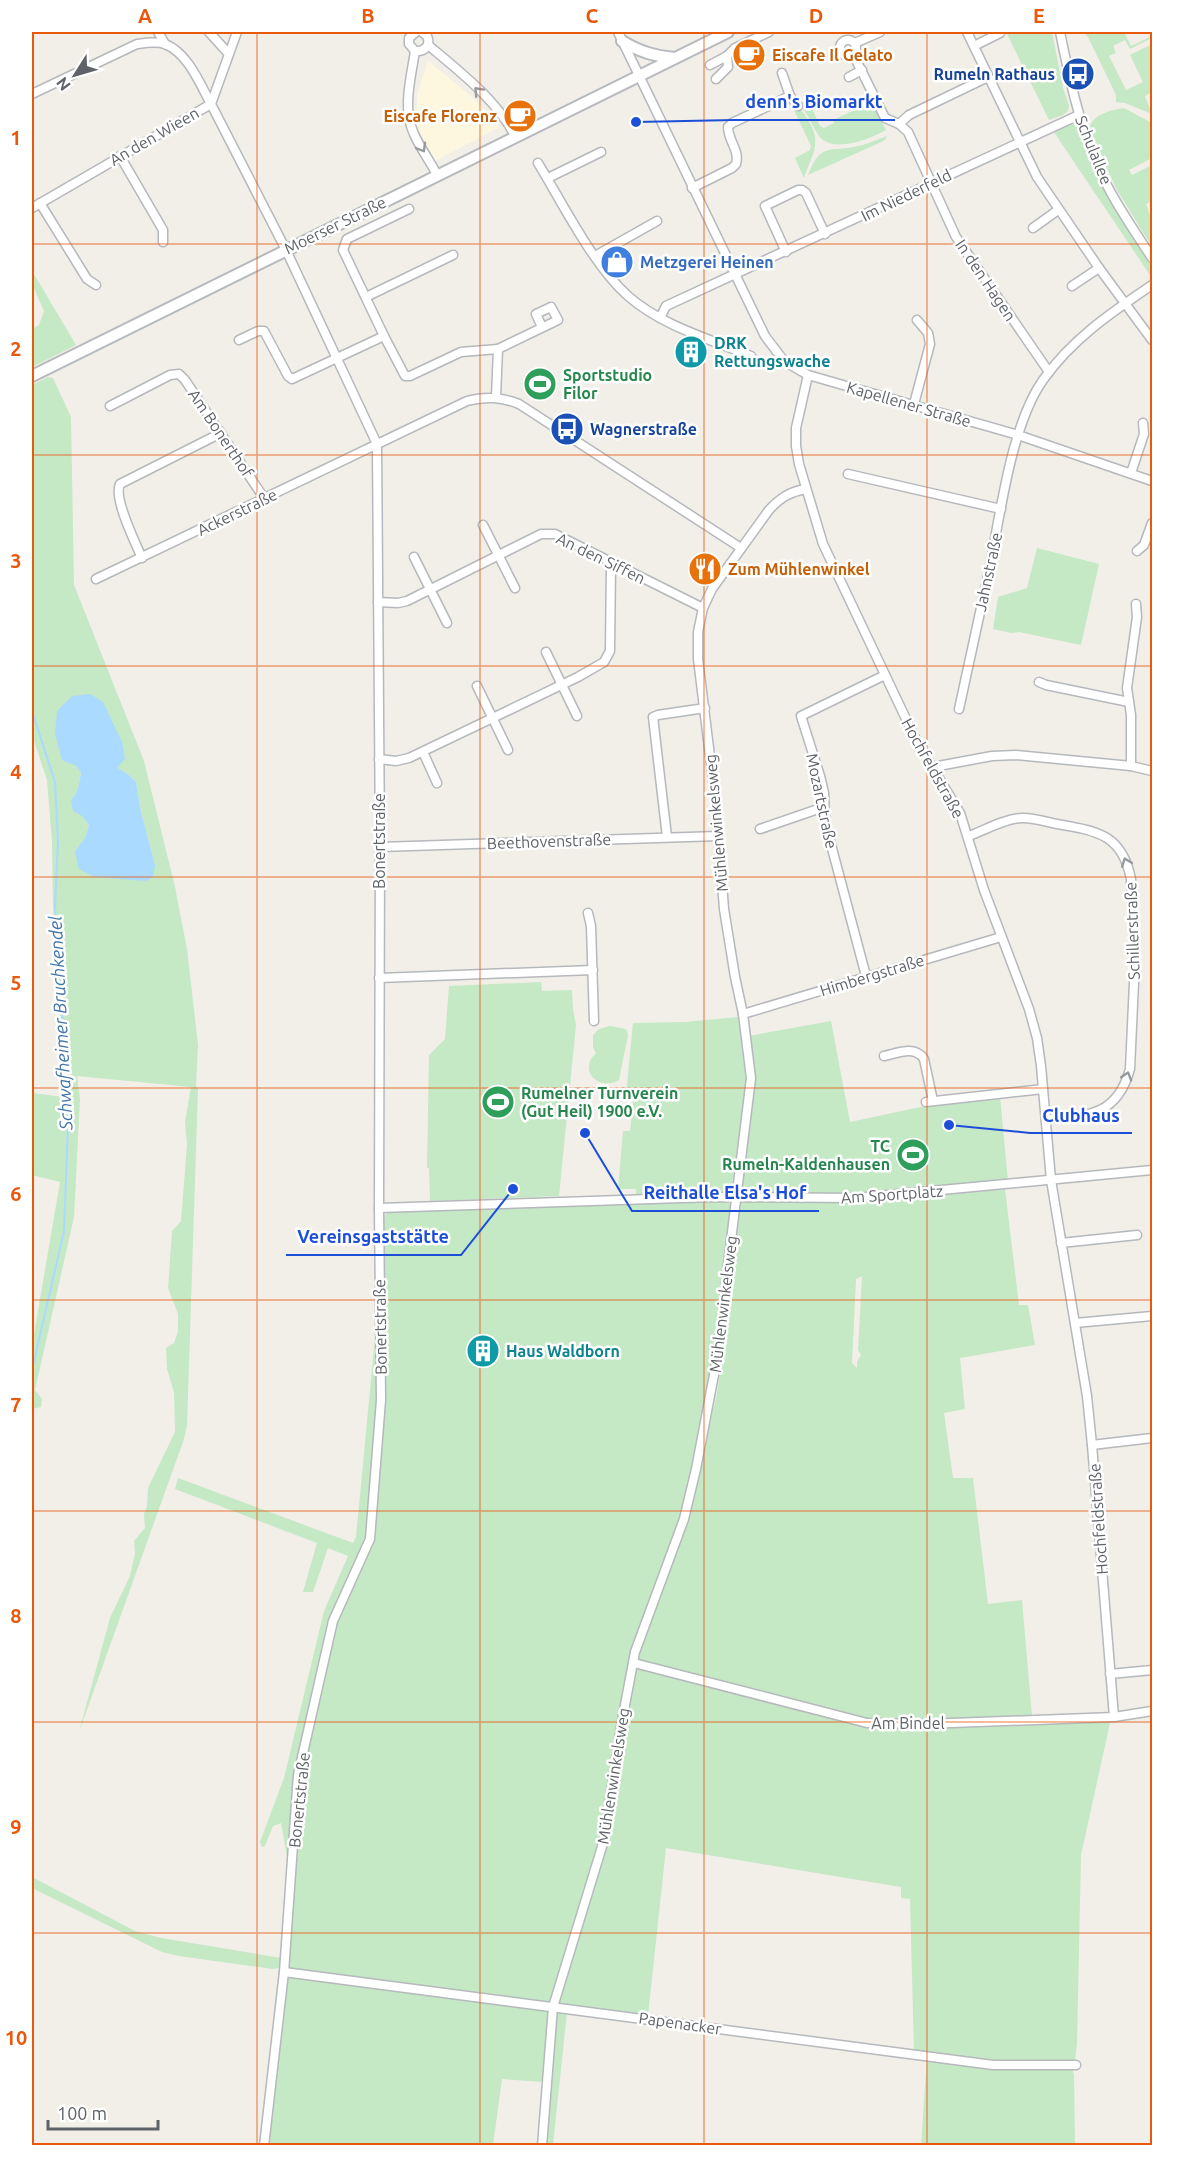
<svg xmlns="http://www.w3.org/2000/svg" width="1184" height="2177" font-family="Ubuntu,sans-serif">
	<style>
		.commercial { fill: #fef7e0 }
		.green { fill: #c5e8c5; fill-rule: evenodd }
		.water { fill: #aadaff }
		.lines { fill: none; stroke-linecap: round; stroke-linejoin: round }
		.stream { stroke: #aadaff; stroke-width: 2 }
		.minor-casing { stroke: #b5b8bc; stroke-width: 11 }
		.secondary-casing { stroke: #b6babf; stroke-width: 14 }
		.minor { stroke: #fff; stroke-width: 8 }
		.secondary { stroke: #fff; stroke-width: 10 }
		.oneway { stroke: #979a9d }
		.grid { fill: none; stroke: #e8590c; stroke-width: 1.5; stroke-opacity: 0.55 }
		.labels { text-anchor: middle; stroke-width: 5; stroke-linejoin: round; paint-order: stroke }
		.food-label { font-size: 16px; font-weight: bold; fill: #c56008; stroke: #fff; text-anchor: start }
		.transit-label { font-size: 16px; font-weight: bold; fill: #164399; stroke: #fff; text-anchor: end }
		.street-label { font-size: 16px; fill: #5f6368; stroke: #fff }
		.shop-label { font-size: 16px; font-weight: bold; fill: #366cbe; stroke: #fff; text-anchor: start }
		.culture-label { font-size: 16px; font-weight: bold; fill: #0d838f; stroke: #fff; text-anchor: start }
		.leisure-label { font-size: 16px; font-weight: bold; fill: #27864d; stroke: #fff; text-anchor: start }
		.water-label { font-size: 18px; font-style: italic; fill: #4174aa; stroke: #fff }
		.leader { fill: none; stroke: #1d4ed8; stroke-width: 2 }
		.callout-dot { fill: #1d4ed8; stroke: #fff; stroke-width: 2 }
		.callout-label { font-size: 18px; text-anchor: middle; font-weight: bold; fill: #1d4ed8; stroke: #fff; stroke-width: 5; stroke-linejoin: round; paint-order: stroke }
		.neatline { fill: none; stroke: #e8590c; stroke-width: 2 }
		.grid-label { font-size: 20px; text-anchor: middle; font-weight: bold; fill: #e8590c }
	</style>
	<rect width="100%" height="100%" fill="#f1efe8"/>
	<polygon class="commercial" points="428,61 471,96 500,127 435,161 417,126 417,95"/>
	<g class="green">
		<polygon points="1006,32 1052,32 1063,88 1069,105 1068,111 1063,115 1049,120"/>
		<polygon points="1083,32 1124,32 1131,46 1152,36 1152,38 1130,49 1125,40 1113,46 1116,53 1109,56 1126,90 1143,82 1130,55 1152,44 1152,54 1150,56 1152,61 1152,92 1145,96 1152,114 1125,103 1116,102 1116,95 1088,37"/>
		<path d="M808,100L820,126L824,128L834,123L833,120L872,102L886,130C870,139 833,154 819,136C812,125 808,114 799,104Z"/>
		<path d="M798,108C804,112 806,117 810,123C822,146 811,156 804,178L795,158L810,150L811,146L794,110Z"/>
		<path d="M1124,108L1152,123V158L1129,170L1132,175L1152,165V201L1146,204L1152,221V247L1117,190L1089,130C1091,115 1110,110 1124,108Z"/>
		<polygon points="1068,124 1073,124 1078,128 1088,159 1118,215 1152,266 1152,278 1054,132"/>
		<path d="M887,136L885,140L879,143L808,175C821,143 827,152 854,147C866,145 876,140 887,136Z"/>
		<polygon points="32,271 76,345 32,367 32,329 39,325 44,311 32,284"/>
		<path d="M48,377L53,378L71,417L74,585L144,761L175,887L187,949L198,1045L196,1086L198,1089L187,1425L184,1439L79,1732L110,1618L130,1576L135,1553L134,1541L145,1528L144,1514L147,1506L148,1488L175,1432L174,1392L167,1369L166,1348L174,1343L178,1332V1314L168,1288L172,1231L181,1221L187,1145L185,1122L191,1087L77,1076L80,1099L74,1217L35,1390L42,1399L41,1407L32,1409V1346L60,1182L32,1175V1093L64,1097L53,905L52,842L47,780L32,735V385ZM112,725L122,742L116,768L128,774L136,782L141,812L155,865L75,851L85,838L89,825L71,801L78,789L81,773L76,766Z"/>
		<polygon points="1037,548 1099,564 1081,645 1019,632 1011,633 993,629 998,597 1027,588"/>
		<polygon points="541,982 542,991 572,990 573,1009 576,1025 559,1196 430,1201 429,1168 427,1168 429,1055 445,1039 449,986"/>
		<polygon points="738,1017 746,1080 731,1193 636,1196 636,1189 618,1189 623,1131 630,1131 634,1096 626,1095 633,1023 685,1022"/>
		<path d="M831,1021L850,1122L935,1104L1000,1096L1008,1181L847,1196L849,1203L1005,1189L1019,1305H1028L1035,1345L960,1358L965,1409L944,1413L953,1478H973L988,1604L1022,1600L1032,1716L888,1721L866,1720L642,1664L638,1659V1655L689,1510L716,1398L727,1332L732,1273L755,1078L749,1036ZM862,1276L858,1350L861,1355L857,1362V1368L852,1363L856,1279Z"/>
		<path d="M610,1026L626,1029L628,1035L619,1080C605,1089 584,1079 590,1061C591,1058 594,1056 596,1053L593,1047V1035L599,1029Z"/>
		<path d="M728,1202L732,1207C722,1295 714,1384 693,1470C676,1536 651,1601 629,1665L867,1727L1109,1721L1110,1723L1081,1855L1077,2044L1075,2060L1072,2062L997,2063L914,2052L910,1899L901,1898V1887L666,1848L648,2015L293,1972L287,1966L288,1862L281,1823L273,1826L265,1846L262,1847L260,1842L284,1778L324,1611L348,1556L328,1548L313,1592H303L317,1543L175,1489L178,1478L353,1543L356,1537L383,1254C382,1240 378,1219 390,1210Z"/>
		<polygon points="32,1877 135,1931 161,1938 281,1958 282,1967 273,1969 179,1956 162,1952 32,1888"/>
		<polygon points="292,1973 549,2011 543,2082 502,2079 493,2145 266,2146 286,1981"/>
		<polygon points="561,2012 567,2012 553,2145 544,2146 555,2019 557,2014"/>
		<polygon points="927,2058 1072,2069 1074,2075 1075,2145 921,2146"/>
	</g>
	<polygon class="water" points="90,694 103,702 122,742 125,759 117,768 128,774 136,782 141,812 155,865 153,877 146,881 94,877 79,869 75,851 85,838 89,825 82,816 73,811 71,801 78,789 81,773 76,766 62,760 55,734 57,711 72,696"/>
	<g class="lines">
		<polyline class="stream" points="32,711 55,782 58,842 55,907 61,1005 69,1098 64,1231 32,1370"/>
		<g class="minor-casing">
			<g id="minor">
				<polyline points="158,32 165,44"/>
				<polyline points="209,32 228,53"/>
				<polyline points="237,32 211,104 286,250 377,444 380,847 379,1208 381,1400 370,1539 333,1621 298,1775 284,1972 264,2146"/>
				<path d="M416,32L409,38V44L415,51C425,52 431,45 427,36L422,32"/>
				<polyline points="618,32 765,336 784,361 808,375 1018,435 1152,481"/>
				<polyline points="967,32 1037,177 1099,268 1152,340"/>
				<path d="M1060,32C1069,76 1078,120 1096,162C1110,196 1132,227 1152,258"/>
				<circle cx="848" cy="48" r="8"/>
				<polyline points="855,43 880,32"/>
				<path d="M428,45C458,70 498,101 515,136"/>
				<polyline points="974,46 1000,33"/>
				<path d="M415,51C411,78 402,108 414,134C420,148 430,161 437,175"/>
				<polyline points="853,54 885,118 899,124 908,132 956,237 1049,372"/>
				<polyline points="710,65 727,56 735,48 769,32"/>
				<polyline points="849,77 862,70"/>
				<polyline points="716,79 728,67 727,56"/>
				<path d="M32,94L137,44C145,43 157,41 165,44C188,53 200,84 211,104L32,208"/>
				<polyline points="790,96 798,106"/>
				<polyline points="899,124 909,115 988,77"/>
				<polyline points="120,156 163,230 163,242"/>
				<path d="M538,163C563,204 593,265 628,296C662,326 710,339 751,356"/>
				<polyline points="548,178 601,152"/>
				<path d="M692,188L732,168L736,164C740,150 728,141 728,127L732,123L790,96L782,73"/>
				<polyline points="40,203 87,279 96,285"/>
				<polyline points="1033,228 1058,210"/>
				<polyline points="786,252 765,206 798,190 802,190 806,193 825,234"/>
				<polyline points="595,256 657,221"/>
				<polyline points="1072,286 1099,268"/>
				<polyline points="366,297 453,255"/>
				<polyline points="660,318 666,306 1079,115"/>
				<polyline points="384,336 343,250 347,239 409,209"/>
				<polyline points="239,340 258,331 264,331 288,376 292,379 384,336 405,376 410,376 461,352 498,349"/>
				<polyline points="808,375 796,428 796,446 799,464 823,544 916,740 960,813 984,890 1029,1009 1037,1038 1041,1066 1051,1180 1087,1396 1092,1445 1114,1717"/>
				<polyline points="496,397 498,349 558,320 551,307 536,314 542,327"/>
				<polyline points="914,404 930,344 928,333 917,320"/>
				<polyline points="110,406 170,375 179,374 185,380 264,498"/>
				<polyline points="1131,473 1144,434 1143,423"/>
				<polyline points="848,474 1001,509"/>
				<polyline points="483,525 515,588"/>
				<polyline points="1137,551 1144,545 1152,523"/>
				<polyline points="414,557 447,623"/>
				<path d="M142,558C135,542 113,498 120,484L221,433"/>
				<path d="M96,579L467,401C486,396 501,397 519,404L741,548"/>
				<polyline points="378,602 398,603 407,601 541,534 555,534 703,608"/>
				<polyline points="546,652 577,716"/>
				<polyline points="1039,682 1046,685 1129,702"/>
				<polyline points="477,686 508,750"/>
				<path d="M959,709C969,663 979,617 989,571C1000,516 1011,425 1043,380C1072,339 1112,312 1152,285"/>
				<polyline points="423,752 437,783"/>
				<polyline points="379,759 396,761 409,758 578,677 604,662 610,651 611,562"/>
				<polyline points="1131,766 1131,715 1127,688 1137,617 1136,604"/>
				<polyline points="933,767 992,756 1016,755 1131,766 1152,771"/>
				<polyline points="760,829 824,807"/>
				<path d="M969,836C985,830 1004,819 1021,818C1033,817 1046,822 1057,824C1097,831 1122,834 1131,879L1135,961L1130,1069C1117,1116 1088,1116 1046,1119"/>
				<polyline points="667,837 653,717 658,715 705,708"/>
				<polyline points="380,847 719,836"/>
				<polyline points="588,913 591,926 594,1021"/>
				<polyline points="866,976 825,822 824,793 820,776 801,716 885,675"/>
				<polyline points="379,978 593,970"/>
				<polyline points="743,1014 1001,937"/>
				<path d="M884,1056C898,1053 915,1045 924,1059L933,1101"/>
				<polyline points="926,1102 1043,1089"/>
				<polyline points="379,1208 712,1197 857,1198 1152,1170"/>
				<polyline points="1061,1243 1137,1235"/>
				<polyline points="1075,1323 1152,1316"/>
				<polyline points="1092,1445 1152,1438"/>
				<polyline points="634,1663 867,1723 925,1724 1114,1717 1152,1711"/>
				<polyline points="1110,1674 1152,1670"/>
				<polyline points="284,1972 993,2065 1076,2065"/>
				<path d="M542,2146L553,2007L604,1840L622,1721L635,1652L684,1519L696,1469L722,1333L727,1273L751,1078L743,1014L735,977L724,909L716,805L698,659V632L703,608L712,589L769,510C780,498 789,492 806,489"/>
			</g>
		</g>
		<g class="secondary-casing">
			<g id="secondary">
				<path d="M622,41C640,52 654,56 675,58"/>
				<polyline points="32,376 728,32"/>
			</g>
		</g>
		<use href="#minor" class="minor"/>
		<use href="#secondary" class="secondary"/>
	</g>
	<defs><path id="oneway-chevron" d="M-2-3.5L2.5 0L-2 3.5" fill="none" stroke-width="1.6" stroke-linecap="round" stroke-linejoin="round" transform="scale(1.5)"/></defs>
	<g class="oneway">
		<use href="#oneway-chevron" transform="translate(478 91) rotate(-133)"/>
		<use href="#oneway-chevron" transform="translate(422 148) rotate(60)"/>
		<use href="#oneway-chevron" transform="translate(1126 862) rotate(-111)"/>
		<use href="#oneway-chevron" transform="translate(1127 1076) rotate(-73)"/>
	</g>
	<path class="grid" d="M257,32V2146M480,32V2146M704,32V2146M927,32V2146M32,244H1152M32,455H1152M32,666H1152M32,877H1152M32,1088H1152M32,1300H1152M32,1511H1152M32,1722H1152M32,1933H1152"/>
	<defs>
		<g id="cafe-disc" transform="scale(1.725)"><circle r="9.5" fill="#e8710a" stroke="#fff"/><path d="M-5.5-4.5H6V0H3Q3 3.5 0 3.5H-2.5Q-5.5 3.5-5.5 0ZM3-3.2v2h1.7v-2ZM-6 4.5H4V6H-6Z" fill="#fff"/></g>
		<g id="bus-disc" transform="scale(1.725)"><circle r="9.5" fill="#1a4fb4" stroke="#fff"/><path d="M-5-6H5V4H4V6H2V4H-2V6H-4V4H-5ZM-3.5-4V0h7V-4ZM-3.5 1.2v1.5H-2V1.2ZM2 1.2v1.5H3.5V1.2Z" fill="#fff"/></g>
		<g id="shop-disc" transform="scale(1.725)"><circle r="9.5" fill="#3f7fe0" stroke="#fff"/><path d="M-5-2.5h2.3a2.7 3.5 0 0 1 5.4 0H5L5.5 6h-11ZM-1.5-2.5h3a1.5 2.3 0 0 0-3 0Z" fill="#fff"/></g>
		<g id="building-disc" transform="scale(1.725)"><circle r="9.5" fill="#0f9aa8" stroke="#fff"/><path d="M-4-6H4V6H1V3H-1V6H-4ZM-2.5-4.3h1.7v1.8h-1.7ZM.8-4.3h1.7v1.8H.8ZM-2.5-1h1.7V.8h-1.7ZM.8-1h1.7V.8H.8Z" fill="#fff"/></g>
		<g id="stadium-disc" transform="scale(1.725)"><circle r="9.5" fill="#2e9e5b" stroke="#fff"/><path d="M0-5a6.5 5 0 1 0 0 10a6.5 5 0 1 0 0-10ZM-3.5-1.8h7v3.6h-7Z" fill="#fff"/></g>
		<g id="restaurant-disc" transform="scale(1.725)"><circle r="9.5" fill="#e8710a" stroke="#fff"/><path d="M-5-6h1v4h1v-4h1v4h1v-4h1v5L-1.5 .5V6h-2V.5L-5-1ZM5-6V6H3V1.5H1.5Q1.5-4 5-6Z" fill="#fff"/></g>
	</defs>
	<g fill-rule="evenodd">
		<use href="#cafe-disc" x="749" y="55"/>
		<use href="#bus-disc" x="1078" y="74"/>
		<use href="#cafe-disc" x="520" y="116"/>
		<use href="#shop-disc" x="617" y="262"/>
		<use href="#building-disc" x="691" y="352"/>
		<use href="#stadium-disc" x="540" y="384"/>
		<use href="#bus-disc" x="567" y="429"/>
		<use href="#restaurant-disc" x="705" y="569"/>
		<use href="#stadium-disc" x="498" y="1102"/>
		<use href="#stadium-disc" x="913" y="1155"/>
		<use href="#building-disc" x="483" y="1351"/>
	</g>
	<g class="labels">
		<g class="food-label">
			<text x="772" y="61">Eiscafe Il Gelato</text>
			<text x="497" y="122" text-anchor="end">Eiscafe Florenz</text>
			<text x="728" y="575">Zum Mühlenwinkel</text>
		</g>
		<g class="transit-label">
			<text x="1055" y="80">Rumeln Rathaus</text>
			<text x="590" y="435" text-anchor="start">Wagnerstraße</text>
		</g>
		<g class="street-label">
			<text transform="translate(154 136) rotate(-30)" y="6">An den Wieen</text>
			<text transform="translate(1094 150) rotate(68)" y="6">Schulallee</text>
			<text transform="translate(906 195) rotate(-26)" y="6">Im Niederfeld</text>
			<text transform="translate(335 225) rotate(-26)" y="6">Moerser Straße</text>
			<text transform="translate(986 280) rotate(56)" y="6">In den Hagen</text>
			<text transform="translate(909 404) rotate(16)" y="6">Kapellener Straße</text>
			<text transform="translate(221 433) rotate(56)" y="6">Am Bonerthof</text>
			<text transform="translate(237 512) rotate(-26)" y="6">Ackerstraße</text>
			<text transform="translate(601 558) rotate(26)" y="6">An den Siffen</text>
			<text transform="translate(988 572) rotate(-78)" y="6">Jahnstraße</text>
			<text transform="translate(933 768) rotate(61)" y="6">Hochfeldstraße</text>
			<text transform="translate(822 801) rotate(78)" y="6">Mozartstraße</text>
			<text transform="translate(716 823) rotate(-95)" y="6">Mühlenwinkelsweg</text>
			<text transform="translate(379 841) rotate(-90)" y="6">Bonertstraße</text>
			<text transform="translate(549 841) rotate(-2)" y="6">Beethovenstraße</text>
			<text transform="translate(1132 931) rotate(-92)" y="6">Schillerstraße</text>
			<text transform="translate(872 975) rotate(-17)" y="6">Himbergstraße</text>
			<text transform="translate(892 1194) rotate(-4)" y="6">Am Sportplatz</text>
			<text transform="translate(723 1304) rotate(-83)" y="6">Mühlenwinkelsweg</text>
			<text transform="translate(380 1327) rotate(-91)" y="6">Bonertstraße</text>
			<text transform="translate(1098 1519) rotate(-94)" y="6">Hochfeldstraße</text>
			<text x="908" y="1729">Am Bindel</text>
			<text transform="translate(613 1776) rotate(-81)" y="6">Mühlenwinkelsweg</text>
			<text transform="translate(299 1800) rotate(-84)" y="6">Bonertstraße</text>
			<text transform="translate(680 2023) rotate(8)" y="6">Papenacker</text>
		</g>
		<g class="shop-label">
			<text x="640" y="268">Metzgerei Heinen</text>
		</g>
		<g class="culture-label">
			<text x="714" y="349">DRK<tspan x="714" dy="18">Rettungswache</tspan></text>
			<text x="506" y="1357">Haus Waldborn</text>
		</g>
		<g class="leisure-label">
			<text x="563" y="381">Sportstudio<tspan x="563" dy="18">Filor</tspan></text>
			<text x="521" y="1099">Rumelner Turnverein<tspan x="521" dy="18">(Gut Heil) 1900 e.V.</tspan></text>
			<text x="890" y="1152" text-anchor="end">TC<tspan x="890" dy="18">Rumeln-Kaldenhausen</tspan></text>
		</g>
		<g class="water-label">
			<text transform="translate(61 1023) rotate(-93)" y="6">Schwafheimer Bruchkendel</text>
		</g>
	</g>
	<path class="leader" d="M636 122L734 120H895M949 1125L1030 1133H1132M585 1133L632 1211H819M513 1189L461 1255H286"/>
	<g class="callout-dot">
		<circle cx="636" cy="122" r="6"/>
		<circle cx="949" cy="1125" r="6"/>
		<circle cx="585" cy="1133" r="6"/>
		<circle cx="513" cy="1189" r="6"/>
	</g>
	<g class="callout-label">
		<text x="814" y="108">denn's Biomarkt</text>
		<text x="1081" y="1122">Clubhaus</text>
		<text x="725" y="1199">Reithalle Elsa's Hof</text>
		<text x="373" y="1243">Vereinsgaststätte</text>
	</g>
	<rect width="1184" height="2177" fill="none" stroke="#ffffff" stroke-width="66"/>
	<g transform="translate(75 75) rotate(233)" stroke="#ffffff" stroke-width="4.5" paint-order="stroke">
	<path d="M0-4.5L10 22L0 15L-10 22Z" fill="#5f6368"/>
	<text y="-9" font-size="16" font-weight="bold" text-anchor="middle" fill="#5f6368">N</text>
	</g>
	<path d="M48 2120v9h110v-9" fill="none" stroke="#5f6368" stroke-width="3"/>
	<text x="57" y="2120" font-size="18" fill="#5f6368" stroke="#ffffff" stroke-width="4.5" paint-order="stroke">100 m</text>
	<rect x="33" y="33" width="1118" height="2111" class="neatline"/>
	<g class="grid-label">
		<text x="145" y="23">A</text>
		<text x="368" y="23">B</text>
		<text x="592" y="23">C</text>
		<text x="816" y="23">D</text>
		<text x="1039" y="23">E</text>
		<text x="16" y="145">1</text>
		<text x="16" y="356">2</text>
		<text x="16" y="568">3</text>
		<text x="16" y="779">4</text>
		<text x="16" y="990">5</text>
		<text x="16" y="1201">6</text>
		<text x="16" y="1412">7</text>
		<text x="16" y="1623">8</text>
		<text x="16" y="1834">9</text>
		<text x="16" y="2045">10</text>
	</g>
</svg>
